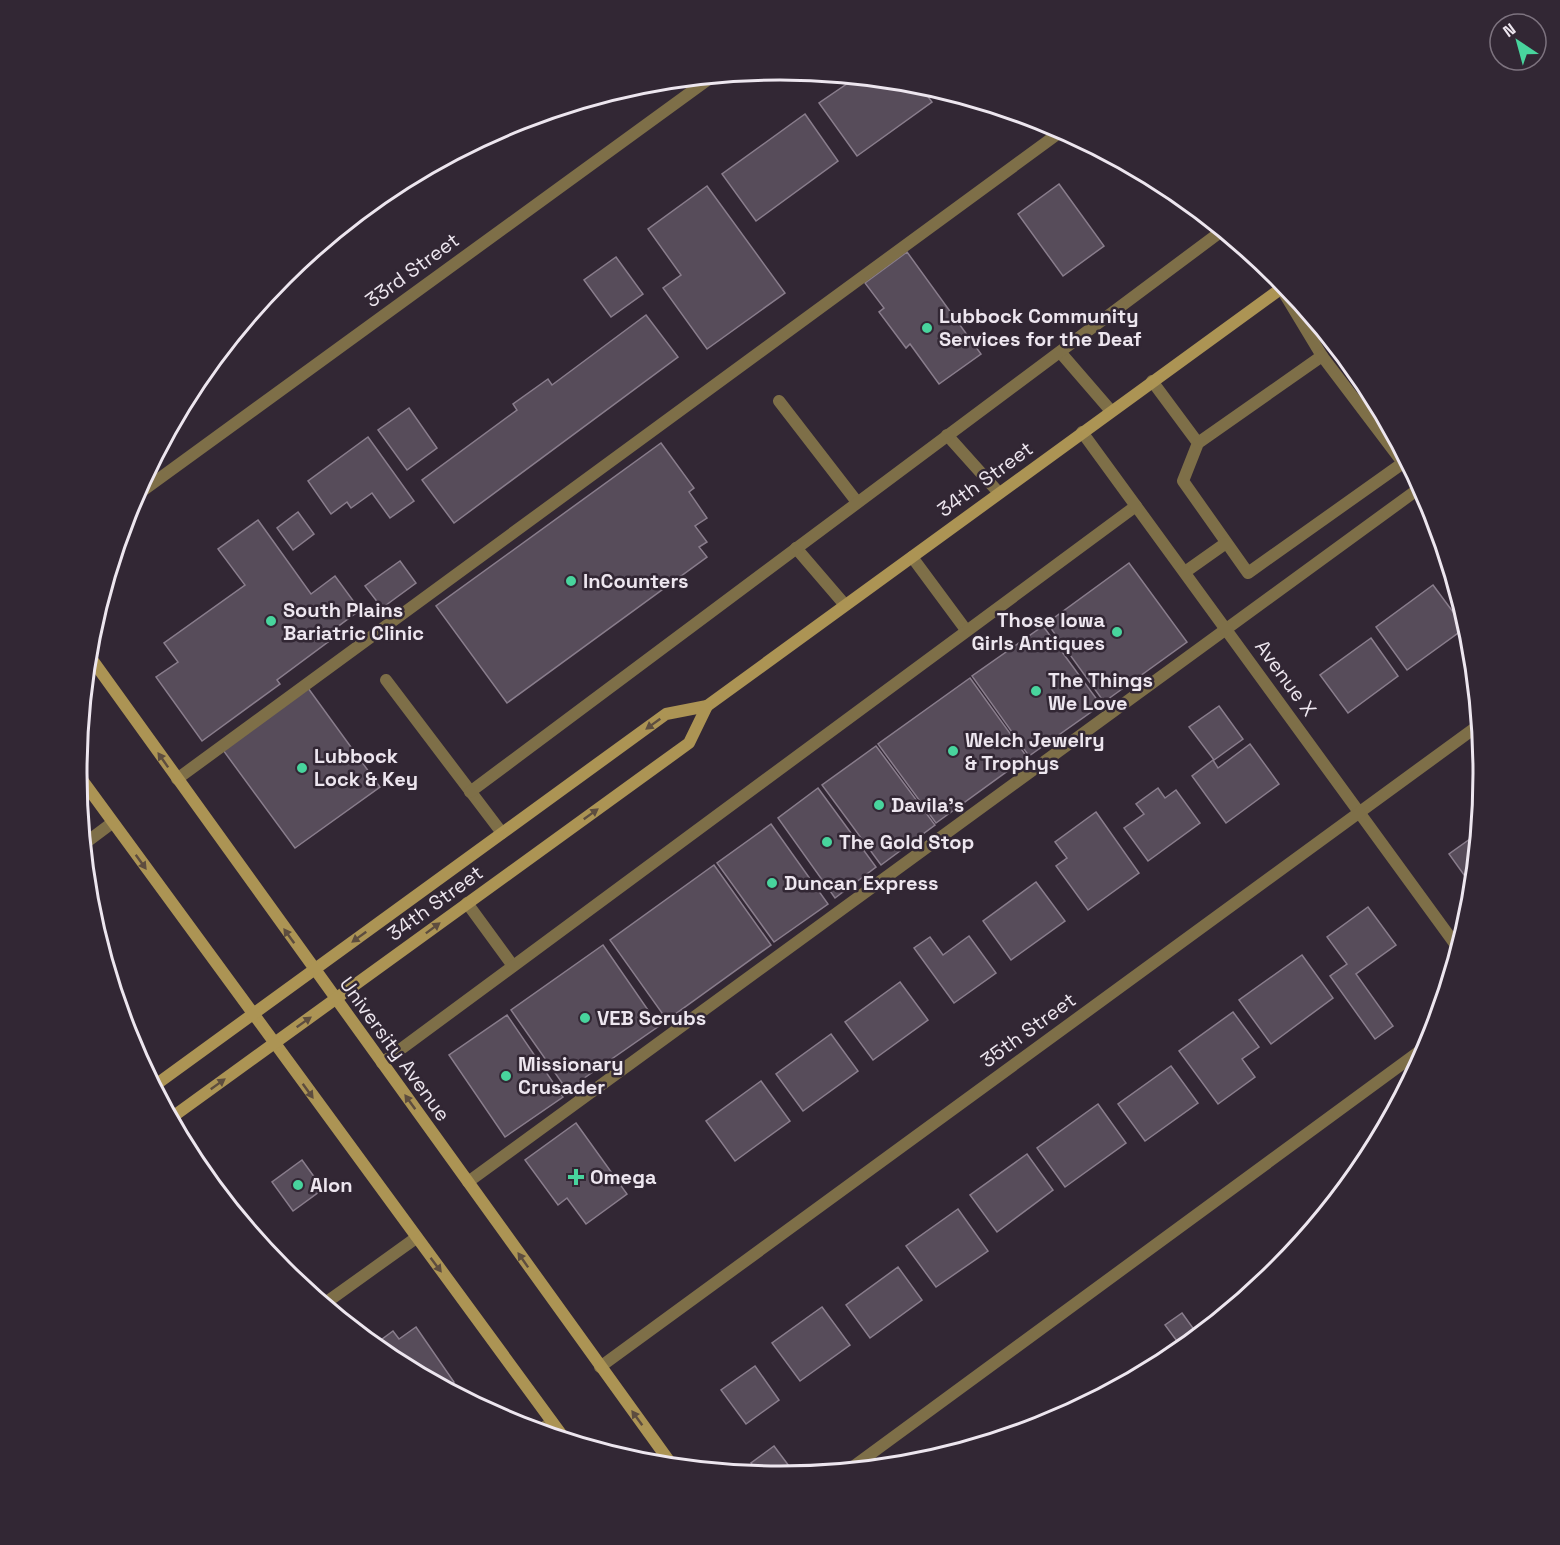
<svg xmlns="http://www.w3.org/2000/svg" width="1560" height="1545" font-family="'Space Grotesk',sans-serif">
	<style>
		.building { fill: #574c5a; stroke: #897d8c; stroke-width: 1.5 }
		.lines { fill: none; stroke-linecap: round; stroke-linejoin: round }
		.service { stroke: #7e6f48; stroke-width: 12 }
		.minor { stroke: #7e6f48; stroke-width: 12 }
		.secondary { stroke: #ac9454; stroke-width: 12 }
		.oneway { fill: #5d4d3f }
		.poi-dot { fill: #48d49d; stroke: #322734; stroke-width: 2 }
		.labels { text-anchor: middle; stroke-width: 5; stroke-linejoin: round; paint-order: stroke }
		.street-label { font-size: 20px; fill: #ede6ef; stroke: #322734 }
		.poi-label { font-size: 20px; font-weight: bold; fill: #ede6ef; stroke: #322734; text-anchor: start }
		.rim { fill: none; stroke: #ede6ef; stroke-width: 3 }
	</style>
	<rect width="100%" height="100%" fill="#322734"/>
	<g class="building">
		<polygon points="857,77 918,83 932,102 857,156 819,103"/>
		<polygon points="943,90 960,95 951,101"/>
		<polygon points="805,114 838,161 756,221 722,174"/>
		<polygon points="407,178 410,182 349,227 346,223 389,187"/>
		<polygon points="1059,184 1104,246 1063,276 1018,214"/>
		<polygon points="707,186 785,293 707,349 663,288 681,275 648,229"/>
		<polygon points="328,238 331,242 278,281 283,275"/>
		<polygon points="907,252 981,354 939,384 910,344 906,348 879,312 884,308 865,283"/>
		<polygon points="616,257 643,294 611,317 584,280"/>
		<polygon points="646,315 678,357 454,523 422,480 517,410 513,404 548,379 552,385"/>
		<polygon points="409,408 437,448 407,470 378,430"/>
		<polygon points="368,437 414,501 390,518 372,493 351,508 347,502 331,514 308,481"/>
		<polygon points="661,443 694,488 689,492 707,518 695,526 707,542 699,547 707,557 507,703 436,606"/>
		<polygon points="298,512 314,534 293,550 277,528"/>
		<polygon points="258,520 311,594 335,576 360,610 332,631 336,636 277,680 280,684 202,741 156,677 178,662 164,643 245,585 218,549"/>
		<polygon points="400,561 416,583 382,608 365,586"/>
		<polygon points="1129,563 1187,642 1104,702 1047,623"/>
		<polygon points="1433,585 1465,628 1407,670 1376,627"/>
		<polygon points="1043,626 1101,705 1029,756 972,676"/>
		<polygon points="1371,638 1398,676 1348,713 1320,675"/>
		<polygon points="970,678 1027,757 936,823 878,744"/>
		<polygon points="308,688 380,787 295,848 223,750"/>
		<polygon points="1219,706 1243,739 1214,760 1189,727"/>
		<polygon points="1250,744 1279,784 1226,823 1192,776 1213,760 1218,768"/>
		<polygon points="876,746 935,825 881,865 822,785"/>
		<polygon points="818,788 876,867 835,898 778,818"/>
		<polygon points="1158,788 1165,798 1176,790 1200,823 1148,861 1124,828 1144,814 1136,804"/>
		<polygon points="1096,812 1139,873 1088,910 1056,866 1067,858 1055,842"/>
		<polygon points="771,824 828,904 774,942 717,863"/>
		<polygon points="1477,834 1472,886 1449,854"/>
		<polygon points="714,865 771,945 667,1020 610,940"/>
		<polygon points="1036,882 1065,921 1011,960 983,921"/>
		<polygon points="1368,907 1396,945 1356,974 1393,1026 1375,1039 1330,976 1347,964 1327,937"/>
		<polygon points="969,936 996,973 954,1003 914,948 930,937 943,955"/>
		<polygon points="603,945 659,1026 567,1090 511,1010"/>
		<polygon points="1302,955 1333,998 1271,1044 1239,1000"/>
		<polygon points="900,982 928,1020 873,1060 845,1022"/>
		<polygon points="1233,1012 1259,1047 1242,1059 1255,1077 1218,1104 1179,1051"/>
		<polygon points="507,1015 563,1097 505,1137 449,1055"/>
		<polygon points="831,1034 858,1071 803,1111 776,1074"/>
		<polygon points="1171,1066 1198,1103 1145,1141 1118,1104"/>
		<polygon points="761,1081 790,1121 735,1161 706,1121"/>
		<polygon points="1098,1104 1126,1143 1065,1187 1037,1148"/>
		<polygon points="576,1123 627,1194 586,1224 567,1198 558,1205 525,1160"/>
		<polygon points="1027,1154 1053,1190 997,1232 970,1195"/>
		<polygon points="302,1160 323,1189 293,1211 272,1182"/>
		<polygon points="958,1209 988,1251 936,1287 906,1246"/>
		<polygon points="898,1267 922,1300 870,1338 846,1305"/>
		<polygon points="822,1307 850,1345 800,1381 772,1343"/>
		<polygon points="1182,1313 1198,1335 1182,1348 1165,1325"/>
		<polygon points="416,1327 454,1382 446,1388 389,1357 374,1345 393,1331 399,1339"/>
		<polygon points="755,1366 779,1400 746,1424 721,1390"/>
		<polygon points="774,1446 795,1474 759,1474 751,1463"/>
	</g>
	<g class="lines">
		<g class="service">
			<polyline points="1251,253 1281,288 1322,356"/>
			<polyline points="1060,352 1111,411"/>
			<polyline points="1152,381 1198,443 1322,356 1403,463 1248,573 1183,481 1198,443"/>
			<polyline points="779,401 857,502"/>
			<polyline points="947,435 999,493"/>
			<polyline points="796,548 845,605"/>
			<polyline points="912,557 966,630"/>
			<polyline points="1185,572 1226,543"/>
			<polyline points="386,680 502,833"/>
			<polyline points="177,779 1063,130"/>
			<polyline points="470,792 1223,230"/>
			<polyline points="84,844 112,823"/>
			<polyline points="467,903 513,966"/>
			<polyline points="382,1063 1136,506"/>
			<polyline points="143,1065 156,1085"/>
			<polyline points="468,1182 1421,487"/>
			<polyline points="324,1304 416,1238"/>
			<polyline points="850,1469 1428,1045"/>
		</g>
		<g class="minor">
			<polyline points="1082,432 1458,948"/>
			<polyline points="134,497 713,76"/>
			<polyline points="600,1367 1479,725"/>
			<polyline points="539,1431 552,1422"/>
		</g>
		<g class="secondary">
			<polyline points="88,654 672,1465"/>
			<polyline points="77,773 564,1438"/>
			<polyline points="154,1086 666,714 707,706 1286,285"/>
			<polyline points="171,1118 689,743 707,706"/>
		</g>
	</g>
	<defs><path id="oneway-solid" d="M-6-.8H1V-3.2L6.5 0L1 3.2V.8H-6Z" transform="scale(1.5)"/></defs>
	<g class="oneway">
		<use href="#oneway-solid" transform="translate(653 724) rotate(144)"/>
		<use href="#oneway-solid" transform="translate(163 760) rotate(-125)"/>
		<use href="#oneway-solid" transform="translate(591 814) rotate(-36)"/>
		<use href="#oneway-solid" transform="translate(141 862) rotate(54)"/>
		<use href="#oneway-solid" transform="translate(433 928) rotate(-37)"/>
		<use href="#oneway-solid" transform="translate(289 936) rotate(-126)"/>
		<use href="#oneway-solid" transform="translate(359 937) rotate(144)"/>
		<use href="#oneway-solid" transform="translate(304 1022) rotate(-35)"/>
		<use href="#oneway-solid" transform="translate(218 1084) rotate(-36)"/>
		<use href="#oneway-solid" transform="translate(308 1091) rotate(54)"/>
		<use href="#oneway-solid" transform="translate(410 1102) rotate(-126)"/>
		<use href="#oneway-solid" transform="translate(523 1260) rotate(-125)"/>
		<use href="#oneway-solid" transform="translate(436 1265) rotate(53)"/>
		<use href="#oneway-solid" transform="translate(637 1418) rotate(-126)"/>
	</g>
	<g class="poi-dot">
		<circle cx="927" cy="328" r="6"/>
		<circle cx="571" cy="581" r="6"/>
		<circle cx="271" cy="621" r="6"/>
		<circle cx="1117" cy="632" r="6"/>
		<circle cx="1036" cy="691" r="6"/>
		<circle cx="953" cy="751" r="6"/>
		<circle cx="302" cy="768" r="6"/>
		<circle cx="879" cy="805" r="6"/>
		<circle cx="827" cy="842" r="6"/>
		<circle cx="772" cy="883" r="6"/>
		<circle cx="585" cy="1018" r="6"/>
		<circle cx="506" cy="1076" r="6"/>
		<path d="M573 1168h6v6h6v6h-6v6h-6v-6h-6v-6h6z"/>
		<circle cx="298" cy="1185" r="6"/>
	</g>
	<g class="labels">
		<g class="street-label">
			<text transform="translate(412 270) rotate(-36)" y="7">33rd Street</text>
			<text transform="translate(985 479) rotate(-36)" y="7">34th Street</text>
			<text transform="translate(1286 678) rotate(54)" y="7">Avenue X</text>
			<text transform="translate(435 903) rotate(-36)" y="7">34th Street</text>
			<text transform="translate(1028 1030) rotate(-36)" y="7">35th Street</text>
			<text transform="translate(395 1049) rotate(54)" y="7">University Avenue</text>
		</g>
		<g class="poi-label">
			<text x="939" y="323">Lubbock Community<tspan x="939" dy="23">Services for the Deaf</tspan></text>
			<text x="583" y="588">InCounters</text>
			<text x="283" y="617">South Plains<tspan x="283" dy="23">Bariatric Clinic</tspan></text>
			<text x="1105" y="627" text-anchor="end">Those Iowa<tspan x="1105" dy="23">Girls Antiques</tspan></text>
			<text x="1048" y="687">The Things<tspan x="1048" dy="23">We Love</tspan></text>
			<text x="965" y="747">Welch Jewelry<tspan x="965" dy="23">&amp; Trophys</tspan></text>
			<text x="314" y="763">Lubbock<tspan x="314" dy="23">Lock &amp; Key</tspan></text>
			<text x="891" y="812">Davila's</text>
			<text x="839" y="849">The Gold Stop</text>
			<text x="784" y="890">Duncan Express</text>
			<text x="597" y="1025">VEB Scrubs</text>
			<text x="518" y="1071">Missionary<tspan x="518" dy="23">Crusader</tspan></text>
			<text x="590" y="1184">Omega</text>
			<text x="310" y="1192">Alon</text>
		</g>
	</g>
	<path d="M0 0H1560V1545H0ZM87 773a693 693 0 1 1 1386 0a693 693 0 1 1-1386 0Z" fill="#322734" fill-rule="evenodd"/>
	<path class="rim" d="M87 773a693 693 0 1 1 1386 0a693 693 0 1 1-1386 0Z"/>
	<g transform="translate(1518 42) rotate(324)"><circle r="28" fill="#322734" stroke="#7d737f" stroke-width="1.5"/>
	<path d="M0-4.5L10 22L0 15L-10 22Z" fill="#48d49d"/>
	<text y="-9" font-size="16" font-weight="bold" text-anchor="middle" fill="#ede6ef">N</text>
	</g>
</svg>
